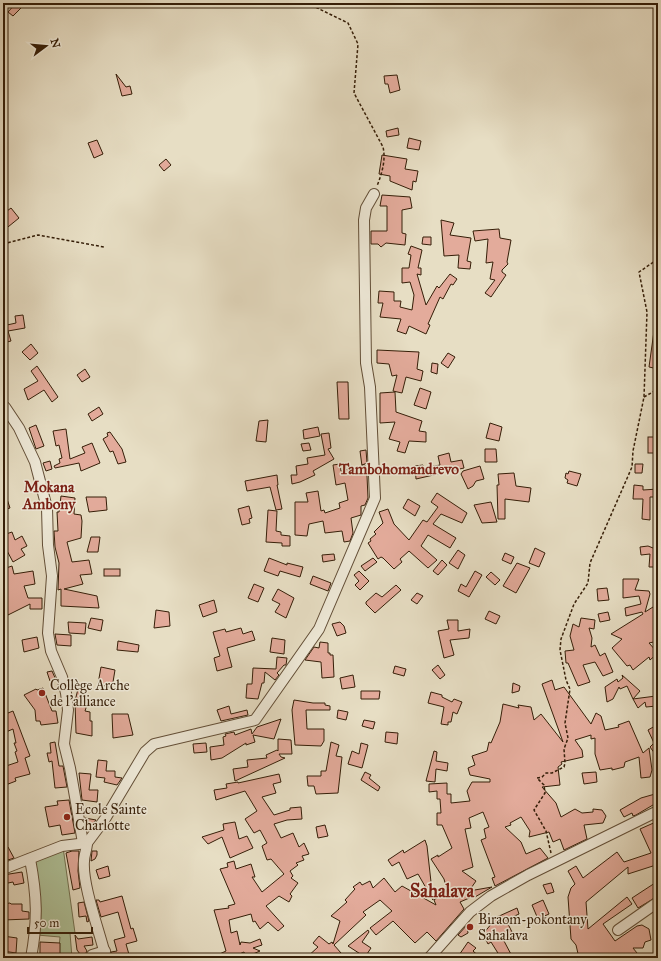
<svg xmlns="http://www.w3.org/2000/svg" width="661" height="961" font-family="'IM FELL Great Primer',serif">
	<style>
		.green { fill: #afc299; stroke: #727050 }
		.building { fill: #e3ab9b; stroke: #351e08 }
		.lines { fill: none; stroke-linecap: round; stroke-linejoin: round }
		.minor-casing { stroke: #624e37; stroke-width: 12 }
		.path { stroke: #351e08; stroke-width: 1.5; stroke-dasharray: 3 2; stroke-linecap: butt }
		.minor { stroke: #efead9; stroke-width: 10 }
		.poi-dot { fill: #8f2418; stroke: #efead9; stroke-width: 1.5 }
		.labels { text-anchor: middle; stroke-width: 3; stroke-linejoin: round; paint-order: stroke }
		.poi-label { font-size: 14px; fill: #351e08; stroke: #efead9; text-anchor: start }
		.neighbourhood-label { font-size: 15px; font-weight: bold; fill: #7a1f14; stroke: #efead9 }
		.district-label { font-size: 18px; font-weight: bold; fill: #7a1f14; stroke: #efead9 }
	</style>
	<rect width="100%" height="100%" fill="#e7dec4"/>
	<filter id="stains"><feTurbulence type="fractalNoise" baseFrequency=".005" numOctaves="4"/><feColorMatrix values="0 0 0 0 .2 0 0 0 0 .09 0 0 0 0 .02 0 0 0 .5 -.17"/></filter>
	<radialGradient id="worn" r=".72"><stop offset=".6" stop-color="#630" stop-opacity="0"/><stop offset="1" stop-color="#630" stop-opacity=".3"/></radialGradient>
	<polygon class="green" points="63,847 75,933 70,933 72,958 58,958 60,937 37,935 32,860"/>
	<g class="building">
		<polygon points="16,3 21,8 13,16 8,12"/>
		<polygon points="116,74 126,87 130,86 132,94 122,96"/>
		<polygon points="397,75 400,90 390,93 388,84 385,84 384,76"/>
		<polygon points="398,128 399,135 387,137 386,131"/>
		<polygon points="409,138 421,141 419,150 407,148"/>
		<polygon points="97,140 103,154 94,158 88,143"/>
		<polygon points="382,155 407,159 405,169 418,171 416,182 413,181 412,190 390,181 390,176 379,174"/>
		<polygon points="166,159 171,165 164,171 159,165"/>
		<polygon points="382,195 410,197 412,208 402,210 402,233 406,234 405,245 386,243 381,247 378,244 371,244 371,231 387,231 387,206 380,206"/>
		<polygon points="11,208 19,218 3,231 3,214"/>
		<polygon points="441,220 454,223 450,235 471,238 467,261 471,262 470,269 458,268 459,255 444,256"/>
		<polygon points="499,229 500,238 511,240 507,262 508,264 502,270 502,272 506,275 491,297 485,293 495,280 490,279 493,262 486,263 488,239 475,241 473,231"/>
		<polygon points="423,237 431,237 431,245 422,244"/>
		<polygon points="411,246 422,250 418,268 421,268 421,275 417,274 426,305 437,286 439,288 450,274 457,279 453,285 451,284 443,299 440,297 428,324 430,325 426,334 409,326 406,334 397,331 401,319 380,317 383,303 378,303 379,291 394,292 394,301 401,301 400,307 412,310 414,295 410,282 402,283 402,268 409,268 411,255 408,254"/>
		<polygon points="23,315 25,328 8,331 11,341 3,343 3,320 6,319 7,325 16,323 15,316"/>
		<polygon points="654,331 658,331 658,369 649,367"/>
		<polygon points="31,344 38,353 30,360 22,352"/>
		<polygon points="377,350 419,352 417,369 423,371 421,381 406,377 402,393 393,391 397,375 392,376 389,364 377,363"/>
		<polygon points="448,353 455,357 448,368 441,363"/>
		<polygon points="432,363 438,364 437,374 431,372"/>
		<polygon points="37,366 58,397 52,402 44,390 28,400 24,389 38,381 31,371"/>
		<polygon points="85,369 90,377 82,382 77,375"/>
		<polygon points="337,382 348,382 349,419 339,419"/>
		<polygon points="420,388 431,392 426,409 414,405"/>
		<polygon points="395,392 396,412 422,421 419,431 426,432 426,442 409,441 405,453 397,451 400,442 389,439 395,422 380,423 380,393"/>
		<polygon points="99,407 103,414 92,421 88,414"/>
		<polygon points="268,420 266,442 256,441 259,421"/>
		<polygon points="490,423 502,427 499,441 486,438"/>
		<polygon points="36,425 44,446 36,449 29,428"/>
		<polygon points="318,427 320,436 304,439 303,430"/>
		<polygon points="66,429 70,459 85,453 82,447 92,443 100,463 81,471 79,463 55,468 54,466 60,463 59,459 62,458 59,445 56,446 53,431"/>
		<polygon points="110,432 122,449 126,462 118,464 113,451 110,452 103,439 108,436 107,433"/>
		<polygon points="329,433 331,448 328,449 334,459 313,471 315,475 300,482 292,484 291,475 297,475 296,466 308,464 307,458 325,455 321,434"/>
		<rect x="648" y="437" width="10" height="16"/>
		<polygon points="309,443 311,450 303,451 301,444"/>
		<polygon points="485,449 496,449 497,462 485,462"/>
		<polygon points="366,450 367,463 362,465 365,465 367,476 368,498 365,505 361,506 361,515 351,518 353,533 350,541 344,542 342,531 325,533 323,521 309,524 307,536 295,535 295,502 308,502 306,493 318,491 321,511 324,510 325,513 340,508 339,503 348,500 345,483 336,485 333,465 340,464 341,471 362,466 360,451"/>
		<polygon points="449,453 451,462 462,460 464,468 416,479 415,466 423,465 423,468 440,465 438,456"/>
		<polygon points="50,461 52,469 46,471 43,463"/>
		<polygon points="635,464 643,464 642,473 635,473"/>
		<polygon points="480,466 484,479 476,481 473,486 468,489 461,474 463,471"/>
		<polygon points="569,471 581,474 577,486 567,483 568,480 565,478 566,473 568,474"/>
		<polygon points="514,473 516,486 531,488 529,502 505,499 505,519 498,519 497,485 499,485 498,474"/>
		<polygon points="277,475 278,485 277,485 282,509 276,510 270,487 247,491 245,481"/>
		<polygon points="634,485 643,486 643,490 658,489 658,497 650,497 650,520 642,519 643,499 633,499"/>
		<polygon points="3,490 4,490 10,508 3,510"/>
		<polygon points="437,493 467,513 462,523 441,514 433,524 456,538 450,548 428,535 421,546 437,560 428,568 409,551 400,559 402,562 394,569 383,558 381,557 378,559 368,543 371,541 370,539 376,534 374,532 383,523 379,512 388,509 394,524 409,540 423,520 427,522 438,507 431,502"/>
		<polygon points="61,496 75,498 74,514 81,515 82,521 81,538 67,542 72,562 89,560 92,574 80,575 83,584 64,589 97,596 99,608 61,606 61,589 58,590 59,563 55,547 54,531 58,531 57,512 59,512"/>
		<polygon points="86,497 106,497 107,510 89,512"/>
		<polygon points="408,499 420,506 415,516 403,508"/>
		<polygon points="491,502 497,522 482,523 474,505"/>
		<polygon points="249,506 252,518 249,519 250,523 242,525 238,509"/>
		<polygon points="268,510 277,511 276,531 281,532 281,535 290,536 290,546 282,546 282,543 266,542"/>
		<polygon points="12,532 15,540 22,536 27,546 21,549 25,555 13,562 5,547 3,539 3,535"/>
		<polygon points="91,537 100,537 98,552 87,552"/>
		<polygon points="648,546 658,550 658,567 649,567 650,554 641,555 640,547"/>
		<polygon points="535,548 545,553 539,567 529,563"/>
		<polygon points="458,550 465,555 458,569 449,563"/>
		<polygon points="505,553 514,557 511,564 502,560"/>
		<polygon points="334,554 335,560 323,562 322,555"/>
		<polygon points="269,558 287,565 287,563 303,567 300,577 280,571 278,576 264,571"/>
		<polygon points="373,558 377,562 365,571 361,566"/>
		<polygon points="442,560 447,565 438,575 433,571"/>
		<polygon points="517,563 530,568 516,593 503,586"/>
		<polygon points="12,566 14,574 33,571 35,584 24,586 28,598 42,598 42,609 30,609 30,604 8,615 3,605 3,580 5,580 3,569"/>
		<rect x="104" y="569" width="16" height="7"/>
		<polygon points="359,571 369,581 360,590 355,585 359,581 354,575"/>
		<polygon points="475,571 482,575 469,597 458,591 461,584 466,587"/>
		<polygon points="491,572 500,580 495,585 486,577"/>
		<polygon points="313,576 331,583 328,591 310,584"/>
		<polygon points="623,579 639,579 635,590 649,591 650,594 645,612 653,607 658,622 658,641 649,643 658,653 650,660 649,657 633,670 630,665 627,666 612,648 622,639 611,634 643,614 642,612 626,616 625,608 641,604 639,596 623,598"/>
		<polygon points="254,584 264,588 258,602 248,598"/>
		<polygon points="396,585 401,590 375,613 366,604 366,602 376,593 382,597"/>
		<polygon points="607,588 609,600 598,601 597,589"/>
		<polygon points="278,589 294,598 286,618 275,612 280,604 272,600"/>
		<polygon points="417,593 423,596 417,604 411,600"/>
		<polygon points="214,600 217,612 203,617 199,605"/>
		<polygon points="156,610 169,612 170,626 154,628"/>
		<polygon points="489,611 500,616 496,624 485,619"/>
		<polygon points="608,612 610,620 600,622 598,614"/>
		<polygon points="91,618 103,620 101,631 88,628"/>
		<polygon points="581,618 595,620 594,629 589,628 592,638 591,647 595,645 600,656 605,653 613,672 603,676 595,662 583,665 590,682 578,686 568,663 566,663 565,651 574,650 570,636 573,624 579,627"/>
		<polygon points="447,620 458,620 458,631 470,629 469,638 450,640 454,655 444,658 438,631 449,629"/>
		<polygon points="68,622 86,623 85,634 69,633"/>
		<polygon points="340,622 344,626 346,633 337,636 332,624"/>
		<polygon points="241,628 243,634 252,631 255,640 227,648 232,667 217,671 214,658 220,656 213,632 225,629 226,632"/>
		<polygon points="55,634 71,635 71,646 57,645"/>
		<polygon points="37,637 39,648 24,652 22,640"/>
		<polygon points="272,638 285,640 284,654 270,652"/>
		<polygon points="118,641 139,645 138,652 117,650"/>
		<polygon points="320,642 328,643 328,653 330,653 330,655 333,655 334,677 322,678 321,662 305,660 314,647 319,648"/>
		<polygon points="277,657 287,658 286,665 284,665 277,673 279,675 275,680 265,672 264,683 262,683 258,699 246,698 247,684 252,684 253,668 276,669"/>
		<polygon points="438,665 445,675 440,679 432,670"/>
		<polygon points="395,666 406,669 404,676 393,673"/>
		<polygon points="101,667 115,670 112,688 98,684"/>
		<polygon points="52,671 56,680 50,681 47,672"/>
		<polygon points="353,675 355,687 342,689 340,678"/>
		<polygon points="622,675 640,691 633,699 627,686 620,689 619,687 613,699 607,702 605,687 617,679 618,682 623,678"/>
		<polygon points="552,680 555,690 564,687 591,724 596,713 601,716 605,730 619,727 618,725 629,721 643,753 649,748 652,770 650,777 641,778 639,757 625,762 624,767 612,770 612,768 600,770 595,754 595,738 591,739 591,735 575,740 582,750 583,757 561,762 562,764 558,767 560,785 542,787 556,803 561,817 575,809 582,813 593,812 593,809 602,810 606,816 603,823 584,825 587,839 564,850 560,839 553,842 549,832 529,837 530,831 521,817 510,823 511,825 505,827 521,842 526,854 540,848 548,858 495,886 492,878 495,877 481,840 486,838 484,829 489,827 483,812 469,818 471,828 465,829 473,867 462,871 476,881 469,891 492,887 475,897 474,896 460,902 464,909 436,941 427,932 415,943 393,921 376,935 370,928 392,911 380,900 363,912 366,915 334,945 341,953 335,958 306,958 318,947 313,943 319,936 329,944 332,942 333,944 340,921 331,916 347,902 345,900 355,889 353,887 360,882 362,885 370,881 373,888 384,878 395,892 402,886 436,905 434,900 447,890 444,879 431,859 438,855 438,857 452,848 442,825 437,825 437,813 441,813 440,799 437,799 437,791 429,792 429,784 447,783 447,794 451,794 451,803 470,801 467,791 472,782 490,782 490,779 470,775 468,768 475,765 472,756 487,751 489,742 491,743 500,722 503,704 519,708 518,705 531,707 534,720 541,714 563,742 542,684"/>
		<polygon points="513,683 520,686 519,691 512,693"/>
		<polygon points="43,688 52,711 56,711 58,723 41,725 40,721 36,721 35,710 24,695 36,689 37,690"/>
		<polygon points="78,689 85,689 84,704 87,705 85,711 90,712 90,721 92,721 92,736 76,733 75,701"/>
		<polygon points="361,691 380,691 379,699 361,699"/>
		<polygon points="431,692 442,695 442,697 452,702 454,699 462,702 457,714 453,712 451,722 448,722 448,725 441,724 444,707 428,703"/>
		<polygon points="656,696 657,706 646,707 645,702 638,708 633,699"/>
		<polygon points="294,700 313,703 325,703 325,705 330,706 330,710 306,710 307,729 324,729 324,741 321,746 295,745 292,710"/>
		<polygon points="229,706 231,714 247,710 248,715 221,721 217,710"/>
		<polygon points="338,710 348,712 346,720 337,718"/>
		<polygon points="13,711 30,756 25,758 30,774 15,778 16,781 3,786 3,767 18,762 15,752 17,751 14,743 16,743 13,729 6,732 3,725 3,715"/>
		<polygon points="112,714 128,714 133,735 113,738"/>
		<polygon points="281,719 274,739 253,735 255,742 246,745 246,743 222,758 211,760 210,747 224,745 223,737 226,736 225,734 234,732 235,735 251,729 252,734 257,727"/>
		<polygon points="364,720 375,722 373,729 362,726"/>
		<polygon points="655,726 658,732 658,758 650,747 654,743 648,730"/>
		<polygon points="386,732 398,733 397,744 385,742"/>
		<polygon points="278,739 291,740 292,754 279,754 281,757 285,758 235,781 233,769 248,767 247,760 267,758 266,755 277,750 278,751"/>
		<polygon points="55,742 59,766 63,766 67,787 55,788 52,761 49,762 47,753 51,753 50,743"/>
		<polygon points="331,742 339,745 336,756 342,757 338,793 316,794 314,786 308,786 307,776 321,776 321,771 326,771"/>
		<polygon points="206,743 207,752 194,753 193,744"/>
		<polygon points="361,743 368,745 362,768 348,764 352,751 359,754"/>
		<polygon points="434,751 437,752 436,761 448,763 447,771 436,769 435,782 426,781"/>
		<polygon points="98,760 107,761 106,771 115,771 115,777 122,778 117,785 104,782 105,778 96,777"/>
		<polygon points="365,772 371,775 369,778 380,787 378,791 361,780"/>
		<polygon points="596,772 597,782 584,784 582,773"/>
		<polygon points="79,773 91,774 89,790 98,790 97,802 82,800"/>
		<polygon points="279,774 281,782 273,784 276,793 262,797 274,815 290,810 290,808 301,807 302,819 287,820 274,824 281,838 293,833 299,847 304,843 309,854 302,856 304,860 296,863 298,865 290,871 293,876 291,878 298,883 290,894 292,896 289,902 279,896 266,906 284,926 278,931 268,922 260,929 255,921 253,922 251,914 229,920 231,933 237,931 240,945 241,942 250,943 260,939 262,945 253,948 260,951 246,957 244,952 230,958 211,958 226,951 214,910 229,908 228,906 235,904 220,869 228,867 227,863 234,861 236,869 251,864 255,877 252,877 262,892 284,874 271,859 267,860 262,846 267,843 260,830 254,833 245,819 257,811 245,791 216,800 214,790 227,788 226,784 238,782 238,783"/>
		<polygon points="655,794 658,802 636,815 633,816 632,813 624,817 620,810 641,798"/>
		<polygon points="69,800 75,833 62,835 60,825 49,827 45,807 58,805 57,801"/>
		<polygon points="85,818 96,820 88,831"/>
		<polygon points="658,821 658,869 656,865 628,874 628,867 586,902 588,929 627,897 632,904 603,924 615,941 637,926 642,925 649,929 651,940 645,942 643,948 633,948 641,958 579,958 576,945 571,939 568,897 571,888 575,884 568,871 576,866 583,878 617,852 624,862 651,853 640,829"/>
		<polygon points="235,822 239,839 247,836 253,848 230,858 222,837 208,844 202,837 224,830 223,824"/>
		<polygon points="325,825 328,836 318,838 316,827"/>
		<polygon points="425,840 427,846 433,900 418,874 407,879 399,862 392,866 388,860 403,850 404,853"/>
		<polygon points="8,847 14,858 8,860 3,850"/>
		<polygon points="72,851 79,851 78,871 80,888 73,890 66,853"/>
		<polygon points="92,851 97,851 97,855 95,859 91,861"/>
		<polygon points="108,866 110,876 99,879 96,870"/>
		<polygon points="22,872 24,883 14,885 13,882 3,884 3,875"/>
		<polygon points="658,881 658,896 638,908 632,898"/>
		<polygon points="551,883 554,892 547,894 543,885"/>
		<polygon points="122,896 131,929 133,928 137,941 126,944 130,958 112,958 111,952 117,951 114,940 125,937 118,912 101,917 96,900 99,900 100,902"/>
		<polygon points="543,900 549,914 538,919 532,905"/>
		<polygon points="84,902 89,921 87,922 86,916 79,917 78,903"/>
		<polygon points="10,903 11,904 22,904 22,911 29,912 29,919 3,920 3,904"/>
		<polygon points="517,908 519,914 506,920 514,936 504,941 513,958 501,958 491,942 488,944 483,934 497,917"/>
		<polygon points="467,925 468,933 461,937 458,935"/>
		<polygon points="368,930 369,932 362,942 371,948 365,957 348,946"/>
		<polygon points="75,935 78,939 92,937 93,945 84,946 87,951 83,958 77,950"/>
		<polygon points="3,936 17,938 16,953 3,951"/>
		<polygon points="40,942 60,943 60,955 54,954 54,958 40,958"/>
		<polygon points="468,942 476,948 473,951 481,958 457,958"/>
	</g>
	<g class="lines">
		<g class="minor-casing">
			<g id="minor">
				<polyline points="3,408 5,407 19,428 35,462 47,508 48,545 52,576 48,633 51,651 62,677 66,693 68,710 64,744 70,768 83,843"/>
				<path d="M87,843C87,849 84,855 84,861C82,885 100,933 106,958"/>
				<path d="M30,859C37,896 38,920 31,958"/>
				<polyline points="3,869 62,846 87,843 105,819 145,752 154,744 255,720 319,629 375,498 370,387 366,363 364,220 366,208 374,194"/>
				<polyline points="618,930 658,902"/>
				<polyline points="90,958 92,955 105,951"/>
				<polyline points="429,958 470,912 491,896 528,875 658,811"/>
			</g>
		</g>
		<g class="path">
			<path d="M307,3L348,23L358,44L354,93L383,147C386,160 382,173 377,186"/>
			<polyline points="658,64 655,70 658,104"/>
			<polyline points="3,244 38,235 104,247"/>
			<polyline points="3,391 4,399"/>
			<polyline points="644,397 658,389"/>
			<polyline points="551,853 546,831 534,810 545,793 544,785 537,778 542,777 546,773 552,773 564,767 565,763 564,749 568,738 565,723 570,689 566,680 560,650 561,639 574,604 588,583 590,563 632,467 633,451 644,397 647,312 639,272 658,259"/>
		</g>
		<use href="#minor" class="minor"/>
	</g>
	<g class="poi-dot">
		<circle cx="42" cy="693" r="4"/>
		<circle cx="67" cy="817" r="4"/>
		<circle cx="470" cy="927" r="4"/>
	</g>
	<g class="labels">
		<g class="poi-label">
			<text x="50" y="690">Collège Arche<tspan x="50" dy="16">de l'alliance</tspan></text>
			<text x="75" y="814">Ecole Sainte<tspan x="75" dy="16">Charlotte</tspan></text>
			<text x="478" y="924">Biraom-pokontany<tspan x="478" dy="16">Sahalava</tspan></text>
		</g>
		<g class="neighbourhood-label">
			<text x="399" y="474">Tambohomandrevo</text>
			<text x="49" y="492">Mokana<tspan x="49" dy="17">Ambony</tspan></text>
		</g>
		<g class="district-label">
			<text x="442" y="897">Sahalava</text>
		</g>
	</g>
	<rect width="661" height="961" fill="none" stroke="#e7dec4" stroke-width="16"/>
	<rect x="4" y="4" width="653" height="953" fill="none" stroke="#351e08" stroke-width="2"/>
	<rect x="8" y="8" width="645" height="945" fill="none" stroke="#351e08"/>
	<g transform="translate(46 46) rotate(74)" stroke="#efead9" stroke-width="3" paint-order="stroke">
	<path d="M0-3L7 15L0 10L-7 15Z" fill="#351e08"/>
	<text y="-6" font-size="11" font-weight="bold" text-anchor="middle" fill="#351e08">N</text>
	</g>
	<path d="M28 927v6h64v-6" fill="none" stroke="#351e08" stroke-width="2"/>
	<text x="34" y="927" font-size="12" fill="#351e08" stroke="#efead9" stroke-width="3" paint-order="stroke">50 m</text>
	<rect width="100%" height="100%" filter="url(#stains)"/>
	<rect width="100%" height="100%" fill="url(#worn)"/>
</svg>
